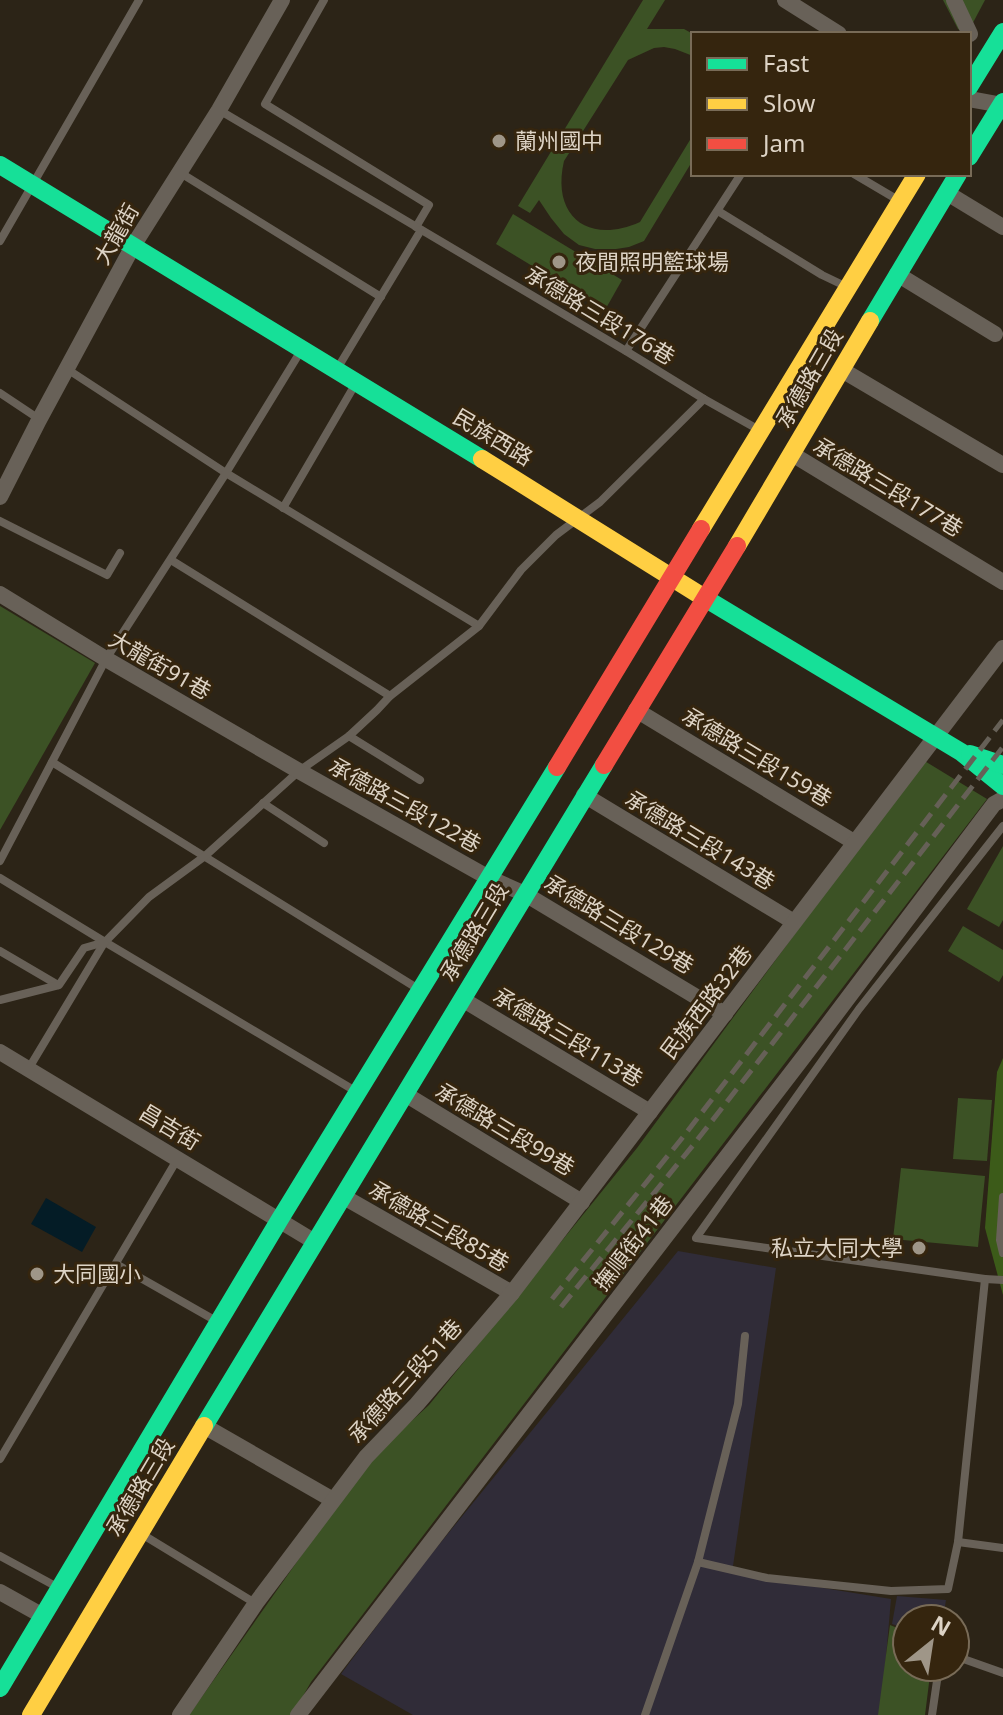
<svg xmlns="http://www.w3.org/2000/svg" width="1003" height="1715" font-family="'Noto Sans','Noto Sans TC',sans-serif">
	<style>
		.industrial { fill: #302c38 }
		.green { fill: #3c5225 }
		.forest { fill: #3c5b19 }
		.water { fill: #041c26 }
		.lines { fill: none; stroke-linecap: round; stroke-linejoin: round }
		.lane { stroke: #686158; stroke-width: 8 }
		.street { stroke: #686158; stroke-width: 16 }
		.fast { stroke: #16e098; stroke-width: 18 }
		.slow { stroke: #ffcf43; stroke-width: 18 }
		.jam { stroke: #f24e42; stroke-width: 18 }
		.rail { stroke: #666057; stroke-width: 5; stroke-dasharray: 16 8; stroke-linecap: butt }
		.poi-dot { fill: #9f9688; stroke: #35250e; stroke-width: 3 }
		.labels { text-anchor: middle; stroke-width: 6; stroke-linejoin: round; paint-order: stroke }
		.poi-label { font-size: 22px; fill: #ddd3c5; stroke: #35250e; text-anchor: start }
		.street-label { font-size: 22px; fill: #ddd3c5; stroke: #35250e }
	</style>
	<rect width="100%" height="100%" fill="#2c2417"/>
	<g class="industrial">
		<polygon points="678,1251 776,1268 732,1573 891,1599 881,1715 413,1715 341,1674 420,1568"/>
		<polygon points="897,1596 946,1600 943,1619 907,1619 907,1629 892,1624"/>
	</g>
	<g class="green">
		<path d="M643,0H665L647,29H684L693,34V56L675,49L664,47L654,48L628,60L564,161C551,217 589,245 640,222L693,135V160L644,241L629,247L616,249H595L579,245L564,234L551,218L539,200L530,213L518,206Z"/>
		<polygon points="943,0 985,0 967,34 958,29"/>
		<polygon points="513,214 622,280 605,310 496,244"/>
		<polygon points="0,606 95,663 0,830"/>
		<polygon points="923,760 987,799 311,1682 292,1715 189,1715 368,1461 429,1405 637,1148"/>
		<polygon points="1003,846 1003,920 999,927 967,909"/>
		<polygon points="963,926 1003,950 1003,975 999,982 948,951"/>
		<polygon points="958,1098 992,1100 987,1161 953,1159"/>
		<polygon points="901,1168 985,1176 978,1247 893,1239"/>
		<polygon points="890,1625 907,1632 907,1667 931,1667 925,1715 878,1715"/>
	</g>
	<polygon class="forest" points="1003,1058 1003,1295 985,1228 997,1072"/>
	<polygon class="water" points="46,1198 96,1227 82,1252 31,1224"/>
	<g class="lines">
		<g class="lane">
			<polyline points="324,0 265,104 429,205 416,227"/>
			<polyline points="219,110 626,351 704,399 761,431"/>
			<polyline points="179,172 381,297"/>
			<polyline points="854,174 898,200"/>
			<polyline points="718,211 822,275 845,286"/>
			<polyline points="0,241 139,0"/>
			<polyline points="626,351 741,174"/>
			<polyline points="67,369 226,473 479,626"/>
			<polyline points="337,369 421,230"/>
			<polyline points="0,393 39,419"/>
			<polyline points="283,508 356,383"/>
			<polyline points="0,521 107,575 120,553"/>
			<polyline points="171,560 390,696"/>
			<polyline points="349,736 420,780"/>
			<polyline points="52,762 420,990"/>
			<polyline points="263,803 324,843"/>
			<polyline points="0,861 106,659 226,473 302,349"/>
			<polyline points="0,878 105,942 357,1092"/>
			<polyline points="0,951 58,985"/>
			<polyline points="0,1000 59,985 84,948 105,942 149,897 205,856 299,771 349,736 377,710 390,696 479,626 521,570 556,535 600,502 704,399"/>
			<polyline points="29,1068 104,943"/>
			<polyline points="1003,1197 1000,1240 1003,1253"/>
			<polyline points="116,1264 218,1322"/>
			<polyline points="985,1279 1003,1280"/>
			<polyline points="0,1459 178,1158"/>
			<polyline points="140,1533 255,1603"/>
			<polyline points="958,1542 1003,1548"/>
			<polyline points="0,1556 59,1588"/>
			<polyline points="698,1562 767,1578 891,1591 948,1589 958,1542 985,1279 696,1238 859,1009 1003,826"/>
			<polyline points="955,1656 1003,1673"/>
			<polyline points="645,1715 698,1562 738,1404 745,1336"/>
			<polyline points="932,1715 939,1667"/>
		</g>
		<g class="street">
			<polyline points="785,0 839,34"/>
			<polyline points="954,0 970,34"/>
			<polyline points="969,99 1003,105"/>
			<polyline points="947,193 1003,227"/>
			<polyline points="897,274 995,334"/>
			<polyline points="842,370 1003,465"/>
			<polyline points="792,454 1003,582"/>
			<polyline points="0,497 39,420 133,246 219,110 282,0"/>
			<polyline points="0,594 106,659 299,771 457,860 489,878 525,894 725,1014"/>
			<polyline points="636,710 854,842"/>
			<polyline points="584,795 794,922"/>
			<polyline points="462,999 650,1112"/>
			<polyline points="0,1052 315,1242"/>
			<polyline points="405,1094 582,1202"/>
			<polyline points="344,1197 512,1293"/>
			<polyline points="204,1426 333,1500"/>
			<polyline points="0,1592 43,1616"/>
			<polyline points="180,1715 256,1603 366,1457 417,1404 512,1293 1003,648"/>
			<polyline points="298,1715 805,1055 994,804 1003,799"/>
		</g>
		<g class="fast">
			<polyline points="969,87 1003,32"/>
			<polyline points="969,157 1003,102"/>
			<polyline points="0,165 482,459"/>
			<polyline points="870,321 958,174"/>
			<polyline points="703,597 961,752 1003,786"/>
			<polyline points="970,754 1003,765"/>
			<polyline points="204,1426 604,765"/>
			<polyline points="0,1688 280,1219 557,767"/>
		</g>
		<g class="slow">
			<polyline points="482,459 703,597"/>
			<polyline points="701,529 917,174"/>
			<polyline points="737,546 870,321"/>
			<polyline points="31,1715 204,1426"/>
		</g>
		<g class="jam">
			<polyline points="604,765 737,546"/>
			<polyline points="557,767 701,529"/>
		</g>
		<g class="rail">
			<polyline points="552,1299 683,1137 1003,720"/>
			<polyline points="561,1307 694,1144 1003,747"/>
		</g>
	</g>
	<g class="poi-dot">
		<circle cx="499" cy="141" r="8"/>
		<circle cx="559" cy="262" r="8"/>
		<circle cx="919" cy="1248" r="8"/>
		<circle cx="37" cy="1274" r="8"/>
	</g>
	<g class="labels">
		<g class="poi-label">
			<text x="515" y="149">蘭州國中</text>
			<text x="575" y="270">夜間照明籃球場</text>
			<text x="903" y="1256" text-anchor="end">私立大同大學</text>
			<text x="53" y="1282">大同國小</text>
		</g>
		<g class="street-label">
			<text transform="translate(116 234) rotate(-60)" y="8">大龍街</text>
			<text transform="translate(600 315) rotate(31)" y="8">承德路三段176巷</text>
			<text transform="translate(809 378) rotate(-60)" y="8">承德路三段</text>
			<text transform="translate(493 437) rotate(31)" y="8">民族西路</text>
			<text transform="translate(888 487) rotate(31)" y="8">承德路三段177巷</text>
			<text transform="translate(160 665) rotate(30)" y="8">大龍街91巷</text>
			<text transform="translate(757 757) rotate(31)" y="8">承德路三段159巷</text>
			<text transform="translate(405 805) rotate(29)" y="8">承德路三段122巷</text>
			<text transform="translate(700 840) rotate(31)" y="8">承德路三段143巷</text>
			<text transform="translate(619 924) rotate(31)" y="8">承德路三段129巷</text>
			<text transform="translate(474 932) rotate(-59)" y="8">承德路三段</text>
			<text transform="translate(706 1002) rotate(-53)" y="8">民族西路32巷</text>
			<text transform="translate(568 1037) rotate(31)" y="8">承德路三段113巷</text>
			<text transform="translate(170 1127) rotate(31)" y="8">昌吉街</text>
			<text transform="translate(505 1129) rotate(31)" y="8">承德路三段99巷</text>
			<text transform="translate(439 1226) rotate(30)" y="8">承德路三段85巷</text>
			<text transform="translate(633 1243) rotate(-52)" y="8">撫順街41巷</text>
			<text transform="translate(405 1381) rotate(-48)" y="8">承德路三段51巷</text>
			<text transform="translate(140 1487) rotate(-59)" y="8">承德路三段</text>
		</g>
	</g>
	<rect x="691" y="32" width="280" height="144" fill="#35250e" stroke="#786b57" stroke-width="2"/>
	<rect x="707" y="58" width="40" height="12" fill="#16e098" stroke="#786b57" stroke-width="2"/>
	<text x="763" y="72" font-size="24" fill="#ddd3c5">Fast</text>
	<rect x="707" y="98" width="40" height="12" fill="#ffcf43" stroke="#786b57" stroke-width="2"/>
	<text x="763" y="112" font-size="24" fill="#ddd3c5">Slow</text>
	<rect x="707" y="138" width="40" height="12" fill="#f24e42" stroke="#786b57" stroke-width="2"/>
	<text x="763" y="152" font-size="24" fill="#ddd3c5">Jam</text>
	<g transform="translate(931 1643) rotate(30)"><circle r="38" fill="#35250e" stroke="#786b57" stroke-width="2"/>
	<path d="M0-6L14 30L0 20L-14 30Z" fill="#9f9688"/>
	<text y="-12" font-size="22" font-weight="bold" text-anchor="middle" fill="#ddd3c5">N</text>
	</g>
</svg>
